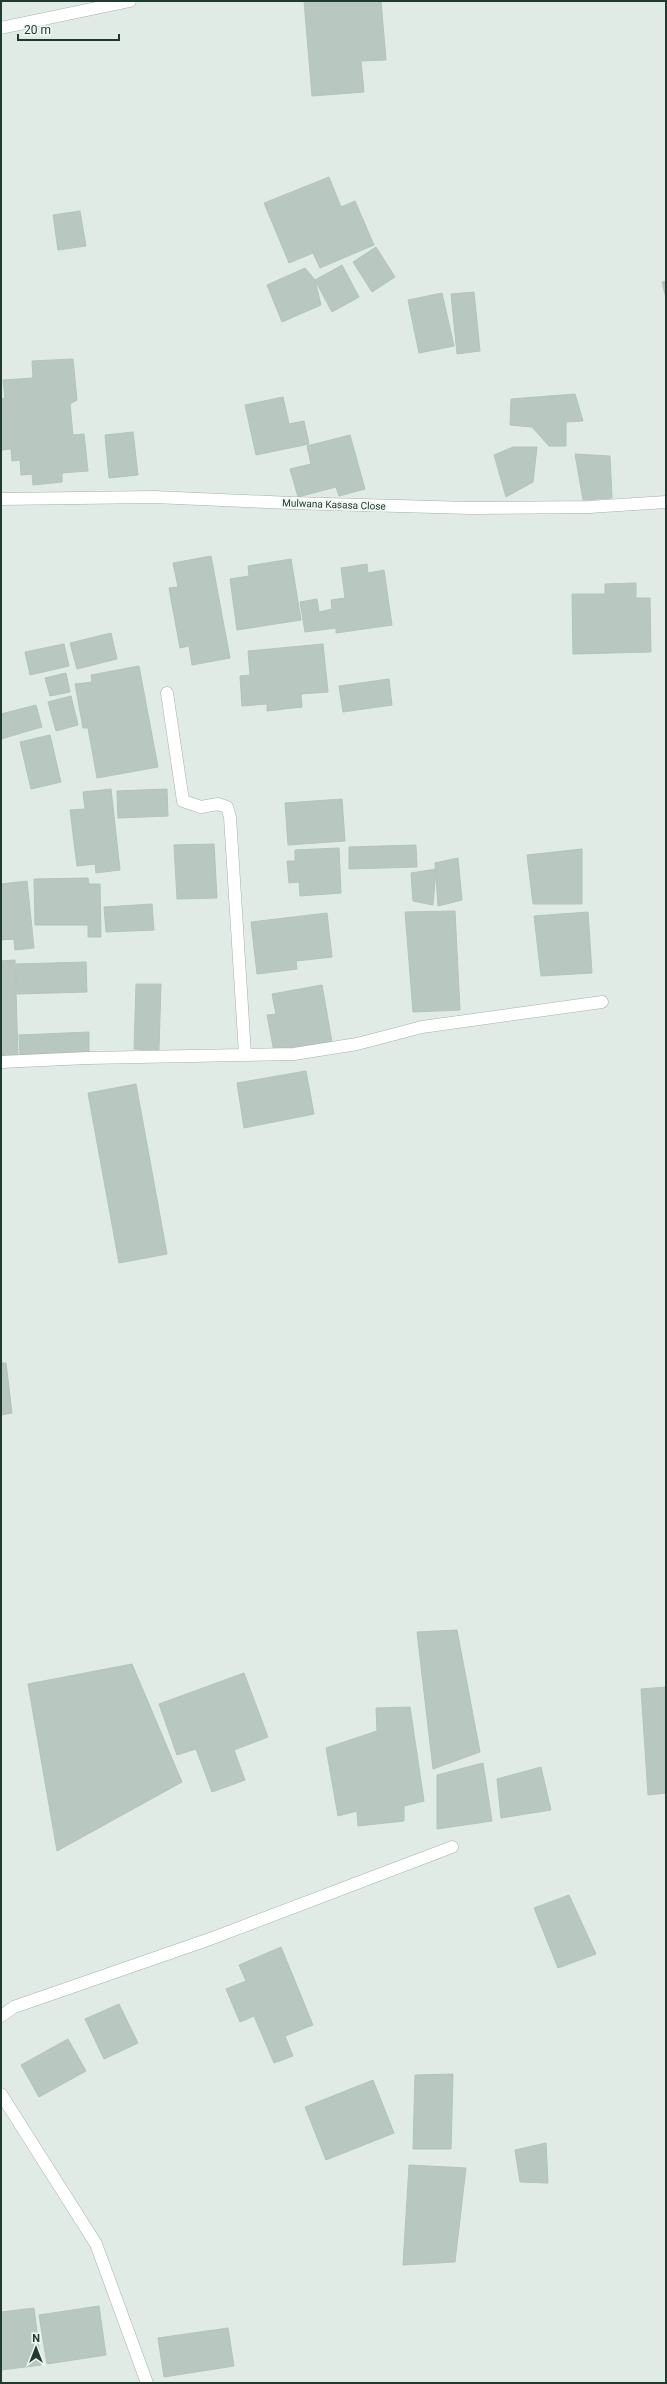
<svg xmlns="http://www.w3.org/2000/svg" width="667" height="2384" font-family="Roboto,sans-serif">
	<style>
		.building { fill: #b8c8c0; stroke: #b2c4bb }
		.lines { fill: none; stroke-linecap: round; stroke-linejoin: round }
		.minor-casing { stroke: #a3b2ab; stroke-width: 13 }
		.minor { stroke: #fff; stroke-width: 12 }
		.labels { text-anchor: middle; stroke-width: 4; stroke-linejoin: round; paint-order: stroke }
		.street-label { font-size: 10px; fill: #213a31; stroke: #f0f7f3 }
	</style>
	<rect width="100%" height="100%" fill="#e0ebe5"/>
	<g class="building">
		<polygon points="304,1 381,1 386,60 361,61 364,92 312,96"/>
		<polygon points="329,177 341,207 355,201 374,245 320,268 313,253 289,263 264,203"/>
		<polygon points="80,211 86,246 58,250 53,215"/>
		<polygon points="376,247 395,277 372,292 353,262"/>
		<polygon points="342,265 359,297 332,312 315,280"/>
		<polygon points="305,268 315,280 321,305 282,322 267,285"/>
		<polygon points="666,281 666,298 662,282"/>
		<polygon points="474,292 480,351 457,354 451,294"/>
		<polygon points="442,293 454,346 419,353 408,300"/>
		<polygon points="73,359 77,400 70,404 73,435 84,434 88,471 62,473 62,482 33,485 32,474 21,475 20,460 12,461 11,449 1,450 1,399 5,398 3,380 33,378 32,361"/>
		<polygon points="575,394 583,421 566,422 566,446 549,446 532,427 510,425 511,399"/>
		<polygon points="283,397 289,424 304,421 309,444 256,455 245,405"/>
		<polygon points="133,432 138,475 109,478 105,435"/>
		<polygon points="350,435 365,489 339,496 336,487 298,497 290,469 311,464 307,446"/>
		<polygon points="513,447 537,447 533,482 506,497 494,455"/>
		<polygon points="575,454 610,456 612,498 583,500"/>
		<polygon points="211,556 230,658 192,665 189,646 180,648 169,588 178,587 173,563"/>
		<polygon points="291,559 301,620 237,630 230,579 249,576 248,566"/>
		<polygon points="367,564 368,573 384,570 392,625 336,633 336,628 305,632 300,602 317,599 319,612 332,609 331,600 345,598 341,568"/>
		<polygon points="636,583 636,598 650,598 651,652 573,654 572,594 605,594 605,584"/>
		<polygon points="111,633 117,659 77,669 70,643"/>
		<polygon points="64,644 69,666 30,675 25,652"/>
		<polygon points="323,644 328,692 301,694 302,707 267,711 267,704 242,706 240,676 250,675 248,651"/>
		<polygon points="139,666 158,767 97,778 88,728 83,728 75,684 92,682 91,675"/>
		<polygon points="66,673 70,692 50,696 45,678"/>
		<polygon points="389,679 392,705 343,712 339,686"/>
		<polygon points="71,696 78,725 56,731 48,702"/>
		<polygon points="36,705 42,727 1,739 1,714"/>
		<polygon points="50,735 61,782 31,789 20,742"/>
		<polygon points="111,789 120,870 96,873 95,864 77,866 70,810 85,809 83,792"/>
		<polygon points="167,789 168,816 118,818 117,791"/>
		<polygon points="342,799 345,841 288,845 285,803"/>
		<polygon points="214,844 217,898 177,899 174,845"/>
		<polygon points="416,845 417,867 349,869 349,847"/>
		<polygon points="339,848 341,893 300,896 299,882 289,883 287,861 295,861 295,850"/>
		<polygon points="582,849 582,904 533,904 527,855"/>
		<polygon points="458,858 462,900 438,906 435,863"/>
		<polygon points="436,869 433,905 413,901 411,873"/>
		<polygon points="88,878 89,884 100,884 101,937 88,937 88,925 35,925 34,879"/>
		<polygon points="27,881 34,948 15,950 14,939 1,940 1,884"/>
		<polygon points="152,904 154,930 106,932 104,907"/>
		<polygon points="455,911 460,1010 413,1012 405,912"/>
		<polygon points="588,912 592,973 541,976 534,916"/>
		<polygon points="327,913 332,957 296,961 297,969 257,974 251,922"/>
		<polygon points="15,960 18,1056 1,1056 1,961"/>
		<polygon points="86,962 87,992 17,994 16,964"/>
		<polygon points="136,984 161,984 159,1050 134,1049"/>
		<polygon points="322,985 332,1042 274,1052 267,1015 276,1014 272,994"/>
		<polygon points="89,1032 89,1052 20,1055 19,1035"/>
		<polygon points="306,1071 314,1114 244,1128 237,1083"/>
		<polygon points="136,1084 167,1254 119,1263 88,1093"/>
		<polygon points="1,1363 6,1363 12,1413 1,1415"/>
		<polygon points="457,1630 480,1752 433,1769 417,1632"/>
		<polygon points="132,1664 182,1782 57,1851 28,1684"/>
		<polygon points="244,1673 268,1737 234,1750 245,1780 212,1792 196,1749 177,1755 159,1704"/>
		<polygon points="666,1687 666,1793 648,1795 641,1689"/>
		<polygon points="410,1707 424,1801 404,1806 404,1821 358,1826 357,1811 338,1816 326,1748 377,1731 376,1708"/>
		<polygon points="483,1763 492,1821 437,1829 437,1775"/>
		<polygon points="541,1767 551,1810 501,1818 497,1779"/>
		<polygon points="569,1895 596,1954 558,1968 534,1908"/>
		<polygon points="281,1947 313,2025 285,2036 293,2056 274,2063 254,2016 240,2022 226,1989 246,1981 239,1965"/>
		<polygon points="119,2004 138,2043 104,2059 85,2019"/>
		<polygon points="68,2039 86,2071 39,2097 21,2065"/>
		<polygon points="453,2074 451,2149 413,2149 415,2075"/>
		<polygon points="373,2080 394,2133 326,2160 305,2107"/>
		<polygon points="546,2143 548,2183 520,2182 515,2150"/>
		<polygon points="409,2165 466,2168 455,2262 403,2265"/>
		<polygon points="99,2306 106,2355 47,2364 39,2315"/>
		<polygon points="34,2308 41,2365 1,2370 1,2312"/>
		<polygon points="228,2328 234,2366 164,2377 158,2338"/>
	</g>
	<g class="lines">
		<g class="minor-casing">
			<g id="minor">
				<polyline points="1,28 130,1"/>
				<polyline points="1,499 154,497 291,503 470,508 589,507 666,502"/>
				<polyline points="167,693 183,801 201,807 218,804 227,807 230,817 245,1054"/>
				<polyline points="1,1062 87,1058 294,1054 357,1044 422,1027 602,1002"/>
				<polyline points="1,2016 14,2007 210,1939 452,1847"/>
				<polyline points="1,2094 96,2244 147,2383"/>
			</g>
		</g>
		<use href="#minor" class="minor"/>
	</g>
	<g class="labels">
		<g class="street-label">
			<text transform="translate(334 504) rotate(2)" y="4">Mulwana Kasasa Close</text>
		</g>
	</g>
	<rect width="667" height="2384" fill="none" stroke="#213a31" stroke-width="4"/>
	<g transform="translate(36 2348)" stroke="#f0f7f3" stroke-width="3" paint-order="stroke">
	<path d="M0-3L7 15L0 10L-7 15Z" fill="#213a31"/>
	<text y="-6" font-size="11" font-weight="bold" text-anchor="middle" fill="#213a31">N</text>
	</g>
	<path d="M18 34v6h101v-6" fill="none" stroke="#213a31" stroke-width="2"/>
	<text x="24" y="34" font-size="12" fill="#213a31" stroke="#f0f7f3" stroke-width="3" paint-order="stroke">20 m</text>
</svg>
